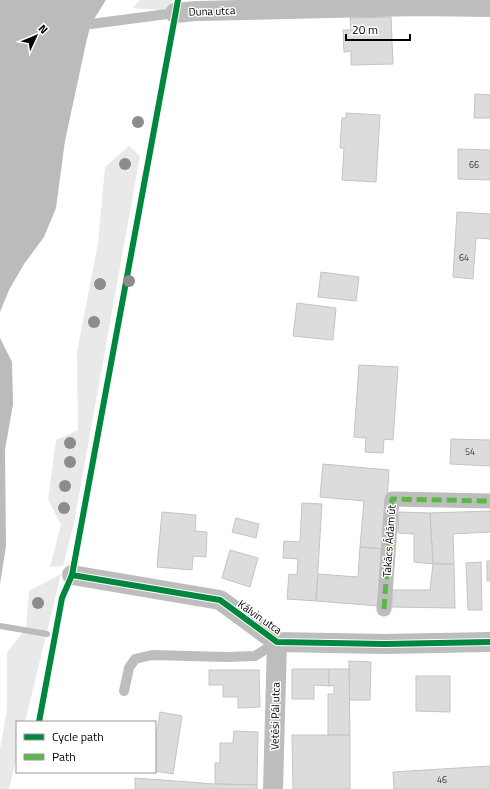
<svg xmlns="http://www.w3.org/2000/svg" width="490" height="789" font-family="'Titillium Web',sans-serif">
	<style>
		.green { fill: #e9e9e9 }
		.water { fill: #bbb }
		.lines { fill: none; stroke-linecap: round; stroke-linejoin: round }
		.stream { stroke: #bbb; stroke-width: 6 }
		.building { fill: #dcdcdc; stroke: #c4c4c4 }
		.service { stroke: #bdbdbd; stroke-width: 10 }
		.pedestrian { stroke: #bdbdbd; stroke-width: 15 }
		.minor { stroke: #bdbdbd; stroke-width: 20 }
		.quiet { stroke: #58b947; stroke-width: 5; stroke-dasharray: 10 5; stroke-linecap: butt }
		.cycleway-casing { stroke: #fff; stroke-width: 8 }
		.cycleway { stroke: #00873e; stroke-width: 6 }
		.tree { fill: #8c8c8c }
		.labels { text-anchor: middle; stroke-width: 3; stroke-linejoin: round; paint-order: stroke }
		.number-label { font-size: 9px; fill: #373737 }
		.street-label { font-size: 11px; fill: #000; stroke: #fff }
	</style>
	<rect width="100%" height="100%" fill="#fff"/>
	<g class="green">
		<polygon points="140,0 172,0 170,7 163,10 133,8"/>
		<polygon points="129,146 140,156 74,523 63,566 50,567 61,525 48,499 56,440 78,430 77,352 98,243 105,167"/>
		<polygon points="61,574 25,722 17,722 17,757 9,789 0,789 0,749 7,709 7,653 26,628 29,591"/>
	</g>
	<g class="water">
		<polygon points="0,0 106,0 91,24 86,43 65,141 56,208 44,237 24,264 9,290 0,312 0,328"/>
		<polygon points="0,338 12,362 13,404 5,450 6,546 0,584"/>
	</g>
	<g class="lines">
		<polyline class="stream" points="0,626 47,634"/>
	</g>
	<g class="building">
		<polygon points="391,17 393,64 351,65 351,51 344,52 343,30 351,30 350,18"/>
		<polygon points="475,94 490,95 490,118 474,118"/>
		<polygon points="346,113 380,115 376,182 342,180 344,148 340,148 342,118 346,118"/>
		<polygon points="458,149 490,150 490,180 458,179"/>
		<polygon points="457,212 490,214 490,239 476,238 473,279 453,277"/>
		<polygon points="321,272 359,277 356,301 318,297"/>
		<polygon points="297,303 336,308 333,340 293,336"/>
		<polygon points="359,365 398,367 393,440 384,439 383,453 365,452 366,438 354,437"/>
		<polygon points="451,439 490,440 490,466 450,464"/>
		<polygon points="323,464 389,470 384,549 360,547 364,501 320,497"/>
		<polygon points="302,503 322,504 316,601 287,599 289,574 297,575 298,559 283,558 284,541 300,542"/>
		<polygon points="490,511 490,532 453,534 454,564 433,564 430,513"/>
		<polygon points="162,512 196,515 195,531 207,532 206,557 193,556 192,570 157,567"/>
		<polygon points="399,512 430,513 433,564 414,562 414,534 398,533"/>
		<polygon points="236,518 259,524 256,538 232,532"/>
		<polygon points="360,547 384,549 379,606 316,601 318,574 358,577"/>
		<polygon points="230,550 258,558 250,587 222,578"/>
		<rect x="487" y="561" width="3" height="20"/>
		<polygon points="481,562 482,610 468,610 466,563"/>
		<polygon points="433,564 454,564 455,608 392,607 392,590 430,590"/>
		<polygon points="349,661 371,662 370,700 349,700"/>
		<polygon points="292,669 329,669 329,686 314,685 314,699 292,699"/>
		<polygon points="329,669 349,669 350,735 328,735 328,694 334,694 334,685 329,686"/>
		<polygon points="209,670 259,670 260,707 238,708 238,697 223,697 223,685 209,685"/>
		<polygon points="416,676 450,676 450,712 416,711"/>
		<polygon points="160,712 182,716 173,774 155,771 155,731 157,732"/>
		<polygon points="234,731 258,732 257,785 215,784 215,763 220,763 220,743 233,743"/>
		<polygon points="292,735 350,735 350,789 293,789"/>
		<polygon points="490,766 490,789 394,789 393,772"/>
		<polygon points="135,778 215,784 257,785 257,789 135,789"/>
	</g>
	<g class="lines">
		<g class="service">
			<polyline points="91,24 175,13"/>
			<polyline points="124,691 129,668 135,659 152,655 227,657 255,656 277,642"/>
		</g>
		<polyline class="pedestrian" points="384,609 392,499 490,501"/>
		<g class="minor">
			<polyline points="175,13 196,11 417,6 490,7"/>
			<polyline points="72,575 220,600 277,642 385,644 490,642"/>
			<polyline points="273,789 277,642"/>
		</g>
		<polyline class="quiet" points="384,609 392,499 490,501"/>
		<g class="cycleway-casing">
			<g id="cycleway">
				<polyline points="72,575 220,600 277,642 385,644 490,642"/>
				<polyline points="39,722 62,598 72,575 178,0"/>
			</g>
		</g>
		<use href="#cycleway" class="cycleway"/>
	</g>
	<g class="tree">
		<circle cx="138" cy="122" r="6"/>
		<circle cx="125" cy="164" r="6"/>
		<circle cx="129" cy="281" r="6"/>
		<circle cx="100" cy="284" r="6"/>
		<circle cx="94" cy="322" r="6"/>
		<circle cx="70" cy="443" r="6"/>
		<circle cx="70" cy="462" r="6"/>
		<circle cx="65" cy="486" r="6"/>
		<circle cx="64" cy="508" r="6"/>
		<circle cx="38" cy="603" r="6"/>
	</g>
	<g class="labels">
		<g class="number-label">
			<text x="474" y="168">66</text>
			<text x="464" y="261">64</text>
			<text x="470" y="455">54</text>
			<text x="442" y="783">46</text>
		</g>
		<g class="street-label">
			<text transform="translate(212 11) rotate(-2)" y="4">Duna utca</text>
			<text transform="translate(389 541) rotate(-86)" y="4">Takács Ádám út</text>
			<text transform="translate(260 617) rotate(35)" y="4">Kálvin utca</text>
			<text transform="translate(275 716) rotate(-89)" y="4">Vetési Pál utca</text>
		</g>
	</g>
	<rect x="16" y="721" width="140" height="52" fill="#ffffff" stroke="#999999"/>
	<rect x="24" y="734" width="20" height="6" fill="#00873e" stroke="#999999"/>
	<text x="52" y="741" font-size="12" fill="#000000">Cycle path</text>
	<rect x="24" y="754" width="20" height="6" fill="#58b947" stroke="#999999"/>
	<text x="52" y="761" font-size="12" fill="#000000">Path</text>
	<g transform="translate(36 36) rotate(46)" stroke="#ffffff" stroke-width="3" paint-order="stroke">
	<path d="M0-3L7 15L0 10L-7 15Z" fill="#000000"/>
	<text y="-6" font-size="11" font-weight="bold" text-anchor="middle" fill="#000000">N</text>
	</g>
	<path d="M346 34v6h64v-6" fill="none" stroke="#000000" stroke-width="2"/>
	<text x="352" y="34" font-size="12" fill="#000000" stroke="#ffffff" stroke-width="3" paint-order="stroke">20 m</text>
</svg>
